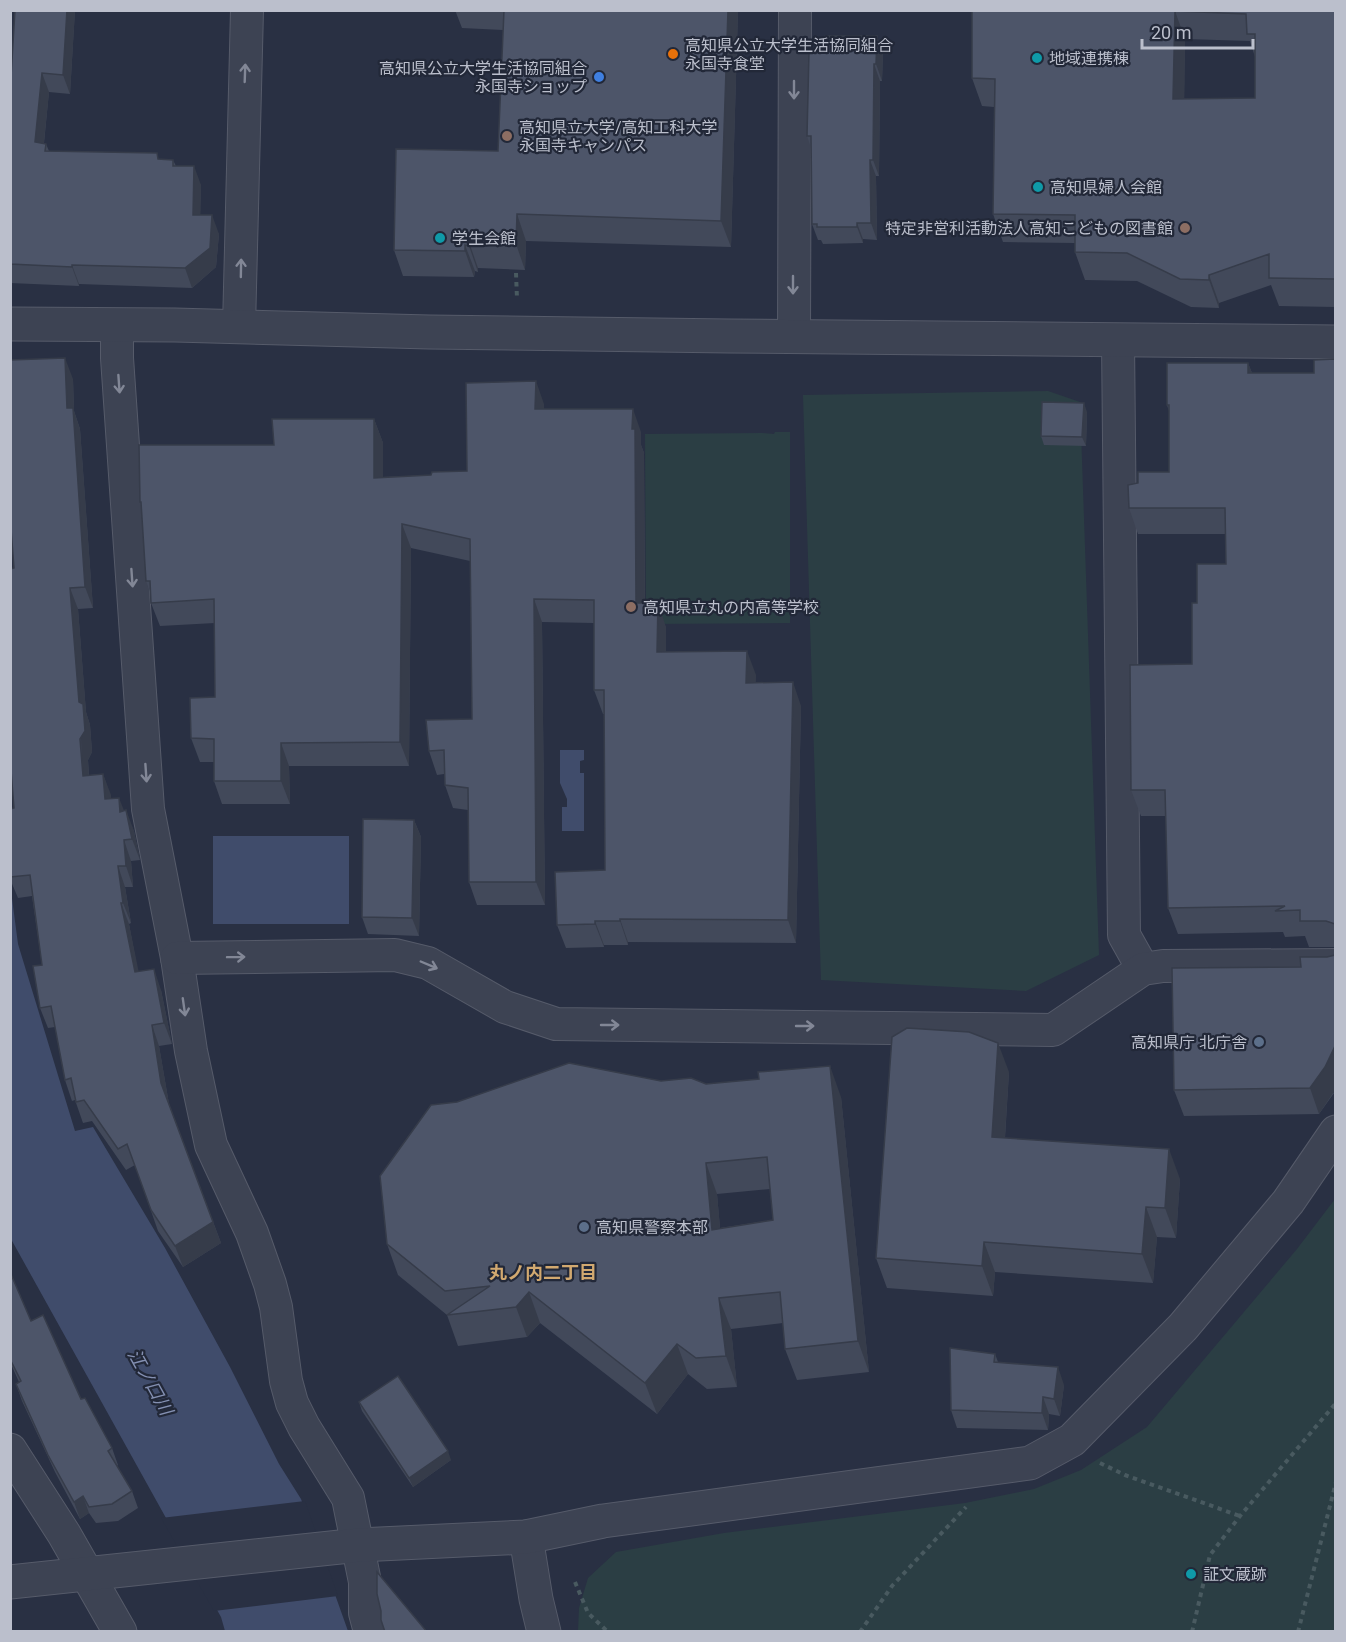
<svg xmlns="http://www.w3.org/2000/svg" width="1346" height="1642" font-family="Roboto,'Noto Sans JP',sans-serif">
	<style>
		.green { fill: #2b3e44 }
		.water { fill: #404c6b }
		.pier { fill: #293043 }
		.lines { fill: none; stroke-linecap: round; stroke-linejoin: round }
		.minor-casing { stroke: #565b6a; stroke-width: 34 }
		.tertiary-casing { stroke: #565b6a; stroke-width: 35 }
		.path { stroke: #495a60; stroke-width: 4; stroke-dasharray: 4.5 4.5; stroke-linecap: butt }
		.minor { stroke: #3d4353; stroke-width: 32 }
		.tertiary { stroke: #3d4353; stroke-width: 33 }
		.wall { fill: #42495a; fill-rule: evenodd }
		.shaded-wall { fill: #363c4a }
		.building { fill: #4d5569; stroke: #363c4a; stroke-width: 1.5; fill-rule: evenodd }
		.oneway { stroke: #828796 }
		.food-dot { fill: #e8710a; stroke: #222838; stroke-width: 2 }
		.culture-dot { fill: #0f9aa8; stroke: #222838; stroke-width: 2 }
		.shop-dot { fill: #3f7fe0; stroke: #222838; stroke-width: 2 }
		.education-dot { fill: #8d6e63; stroke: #222838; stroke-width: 2 }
		.service-dot { fill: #5c6f8a; stroke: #222838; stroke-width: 2 }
		.labels { text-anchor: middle; stroke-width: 4.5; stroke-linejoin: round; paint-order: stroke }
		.poi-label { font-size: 16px; fill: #bbbfcc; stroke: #222838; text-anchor: start }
		.neighbourhood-label { font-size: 18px; font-weight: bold; fill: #d2a970; stroke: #222838 }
		.water-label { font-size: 18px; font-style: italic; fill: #8490b2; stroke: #222838 }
	</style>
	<rect width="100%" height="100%" fill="#293043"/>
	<g class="green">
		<polygon points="1048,391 1080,402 1099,955 1026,991 821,980 803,395"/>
		<polygon points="775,432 790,432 790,623 646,624 645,434 762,433 774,434"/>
		<polygon points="1335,1199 1335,1631 578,1631 579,1608 588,1578 616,1552 724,1533 965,1503 1034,1489 1081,1470 1147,1427 1297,1249"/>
	</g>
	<g class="water">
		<polygon points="560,750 584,750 584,760 580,761 580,773 584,773 584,831 562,831 562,807 567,807 567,799 560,783"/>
		<rect x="213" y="836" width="136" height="88"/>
		<polygon points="10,883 18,944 75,1131 93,1127 165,1248 230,1367 279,1464 301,1499 348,1631 225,1631 221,1617 11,1239"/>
	</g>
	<polygon class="pier" points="305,1501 338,1596 214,1611 161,1518"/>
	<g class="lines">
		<g class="minor-casing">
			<g id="minor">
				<polyline points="117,326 117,358 148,809 177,958 191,1051 211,1145 252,1233 270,1284 276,1307 286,1381 292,1403 304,1427 348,1498 365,1582 365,1613 370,1632"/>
				<polyline points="239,327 247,10"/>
				<polyline points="794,337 795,10"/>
				<polyline points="1118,341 1124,935 1143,969"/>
				<polyline points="177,958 395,955 428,963 505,1007 556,1024 1053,1030 1143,969 1163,966 1336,965"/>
			</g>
		</g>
		<g class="tertiary-casing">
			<g id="tertiary">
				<polyline points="10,324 175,325 429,332 729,336 1336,342"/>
				<polyline points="10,1450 64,1534 120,1632"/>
				<polyline points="526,1537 536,1599 544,1632"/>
				<polyline points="10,1582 359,1545 526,1537 603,1521 1030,1463 1072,1440 1183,1327 1288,1202 1336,1132"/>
			</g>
		</g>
		<g class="path">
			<polyline points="516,273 517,299"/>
			<polyline points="1100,1463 1125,1475 1240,1516"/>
			<polyline points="575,1582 588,1613 608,1632"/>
			<polyline points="860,1632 892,1586 966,1507"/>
			<polyline points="1192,1632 1210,1555 1240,1516 1336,1403"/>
			<polyline points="1298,1632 1336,1482"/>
		</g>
		<use href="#minor" class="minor"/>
		<use href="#tertiary" class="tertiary"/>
	</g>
	<g class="wall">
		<polygon points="75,10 70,94 49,92 44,143 46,144 49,151 173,160 176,166 201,185 200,215 219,234 216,267 192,288 79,284 79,286 10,283 10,93"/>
		<polygon points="455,10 738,10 731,247 526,241 525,270 478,268 478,272 475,271 474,277 403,276 394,250 498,151 503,30 462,28"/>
		<path d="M972,10H1335V307L1279,306L1271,285L1219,303V308L1191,307L1137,281L1085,280L1075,252V243L1003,242L993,214L994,107L982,106L972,78ZM1185,39L1250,41L1255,57V98L1184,99Z"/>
		<polygon points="883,53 882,81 880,81 879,176 876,176 877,240 863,239 863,243 823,244 821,240 818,240 812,224 811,148 807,136"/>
		<polygon points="1335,359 1335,947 1309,947 1305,936 1285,937 1283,932 1178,934 1168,908 1166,816 1141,816 1131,790 1192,664 1197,603 1226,564 1226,534 1138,534 1129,508 1138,483 1169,472 1169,411 1167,405 1248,363 1252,373 1314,373"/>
		<polygon points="73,379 74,411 80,429 93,608 78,609 86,712 90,725 92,752 88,760 89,775 103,774 111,798 124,811 134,831 140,860 131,861 133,887 125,887 131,923 129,924 138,972 161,990 172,1044 159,1046 169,1104 221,1243 183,1267 158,1231 135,1165 126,1170 92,1121 83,1123 75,1100 72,1101 65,1080 55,1027 48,1028 40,1008 42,965 32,896 18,898 10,879 10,809 14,808"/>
		<polygon points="544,404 544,409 641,432 641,445 644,453 645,603 666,627 666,652 756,675 755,683 801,706 796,943 628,942 628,945 604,945 604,947 566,948 557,925 605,870 604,714 603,714 594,690 594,623 542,622 545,905 477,905 469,882 468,810 453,808 445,785 444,774 437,775 429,751 472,719 470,561 411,548 409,766 289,766 290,804 222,804 214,781 214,762 200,762 191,738 215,697 215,623 160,626 151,603 151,594 146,581 142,509 140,502 274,445 374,419 383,443 383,477 431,475 467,471"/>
		<polygon points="1087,412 1086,446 1044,445 1041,436"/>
		<polygon points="414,820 421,837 419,936 368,934 362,917"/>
		<polygon points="1172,968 1334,1093 1319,1114 1184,1116 1174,1090"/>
		<polygon points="1009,1072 1005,1138 1180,1179 1176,1238 1157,1237 1153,1283 995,1272 993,1296 887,1288 876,1258"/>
		<path d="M661,1081L706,1084L841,1097L869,1372L797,1380L785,1349L783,1323L731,1329L737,1387L707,1389L688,1374L657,1414L540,1323L527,1337L458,1346L447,1315L398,1275L387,1244ZM770,1189L773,1220L720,1228L717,1194Z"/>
		<polygon points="10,1272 31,1321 112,1448 118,1465 117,1466 132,1491 138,1508 118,1521 96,1523 89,1513 80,1519 55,1472 22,1401 16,1384 19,1382 10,1362"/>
		<polygon points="995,1354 998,1362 1064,1385 1060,1416 1049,1414 1048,1430 957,1428 951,1410"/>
		<polygon points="359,1402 451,1460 413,1487 362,1411"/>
	</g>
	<g class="shaded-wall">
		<polygon points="67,10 75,10 70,94 63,75"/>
		<polygon points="728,10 738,10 731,247 721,221"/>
		<polygon points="1175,11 1185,39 1184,127 1173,99"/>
		<polygon points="877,36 883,53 882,81 876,64"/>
		<polygon points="874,64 880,81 879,176 873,160"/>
		<polygon points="42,73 49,92 42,161 35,142"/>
		<polygon points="870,160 876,176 877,240 871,223"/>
		<polygon points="194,166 201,185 200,234 193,215"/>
		<polygon points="517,214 526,241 525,270 516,244"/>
		<polygon points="212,215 219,234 216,267 192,288 185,268"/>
		<polygon points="857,223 863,239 863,243 857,227"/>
		<polygon points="469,242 478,268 478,272 469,246"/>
		<polygon points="465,245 475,271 474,277 465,251"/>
		<polygon points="72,265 79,284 79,286 72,267"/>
		<polygon points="1209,275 1219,303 1219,308 1209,280"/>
		<polygon points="65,358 73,379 74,411 80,429 93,608 85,587 67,408"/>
		<polygon points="1248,363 1258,388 1248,373"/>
		<polygon points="536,381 544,404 544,432 535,409"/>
		<polygon points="1084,403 1087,412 1086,446 1082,437"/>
		<polygon points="633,409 641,432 641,445 644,453 645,627 636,603 632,429"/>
		<polygon points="374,419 383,443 383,501 374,478"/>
		<polygon points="402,524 411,548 409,766 400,742"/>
		<polygon points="70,588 78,609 86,712 90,725 92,752 88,760 90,796 83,776 79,702"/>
		<polygon points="534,599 542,622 545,905 536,882"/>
		<polygon points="658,603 666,627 666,675 657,652"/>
		<polygon points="747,651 756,675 755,706 746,683"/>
		<polygon points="793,682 801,706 796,943 788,920"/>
		<polygon points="281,743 289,766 290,804 281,781"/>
		<polygon points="103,774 111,795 112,820 105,799"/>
		<polygon points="119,798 127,818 120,812"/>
		<polygon points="126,810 134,831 140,860 132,839"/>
		<polygon points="414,820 421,837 419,936 412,918"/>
		<polygon points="124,840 131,861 133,887 126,866"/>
		<polygon points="118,866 125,887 131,923 123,903"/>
		<polygon points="121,903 129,924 143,993 135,972"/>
		<polygon points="620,919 628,942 628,945 620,921"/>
		<polygon points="595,921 604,945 604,947 595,924"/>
		<polygon points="154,969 161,990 172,1044 164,1023"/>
		<polygon points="152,1025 159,1046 169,1104 161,1083"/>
		<polygon points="998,1043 1009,1072 1003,1166 992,1137"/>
		<polygon points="1335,1046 1335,1090 1319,1114 1310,1088"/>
		<polygon points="830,1066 841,1097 869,1372 858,1341"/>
		<polygon points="1169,1149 1180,1179 1176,1238 1165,1208"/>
		<polygon points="706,1163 717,1194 723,1261 712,1230"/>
		<polygon points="1146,1207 1157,1237 1153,1283 1142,1254"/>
		<polygon points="213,1222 221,1243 183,1267 175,1246"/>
		<polygon points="984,1242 995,1272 993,1296 982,1266"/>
		<polygon points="529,1292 540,1323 527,1337 516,1307"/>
		<polygon points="719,1298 731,1329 737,1387 726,1356"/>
		<polygon points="677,1344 688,1374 657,1414 645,1383"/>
		<polygon points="1058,1367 1064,1385 1060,1416 1054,1399"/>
		<polygon points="1043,1397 1049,1414 1048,1430 1042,1413"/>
		<polygon points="448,1451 451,1460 413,1487 409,1478"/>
		<polygon points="83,1496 89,1513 80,1519 74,1502"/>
	</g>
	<g class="building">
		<polygon points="15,10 67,10 63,75 42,73 35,142 46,144 45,151 157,153 158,159 173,160 173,166 194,166 193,215 212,215 210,248 185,268 72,265 72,267 10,264 10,93"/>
		<polygon points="504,10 728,10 721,221 517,214 516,244 469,242 469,246 465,245 465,251 394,250 396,149 498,151"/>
		<path d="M972,10H1335V279L1269,278V254L1209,275V280L1180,279L1127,253L1075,252V215L993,214L995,79L972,78ZM1175,11L1246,14L1247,34H1255V98L1173,99Z"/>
		<polygon points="825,36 877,36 876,64 874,64 873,160 870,160 871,223 857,223 857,227 817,227 817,224 812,224 811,136 807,136 809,52 825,52"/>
		<polygon points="65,358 67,408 73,408 85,587 70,588 79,702 83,704 85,731 80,739 83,776 103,774 105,799 119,798 120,812 126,810 132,839 124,840 126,866 118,866 123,903 121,903 135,972 154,969 164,1023 152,1025 161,1083 213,1222 175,1246 151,1210 127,1144 118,1149 84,1100 76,1102 71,1078 65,1080 51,1006 40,1008 33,966 42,965 30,875 10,877 10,809 14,808 10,758 10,569 14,568 10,516 10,360"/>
		<polygon points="1335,359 1335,924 1326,921 1300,921 1300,910 1275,911 1285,906 1168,908 1165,790 1131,790 1130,665 1192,664 1192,603 1197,603 1197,564 1226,564 1225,508 1129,508 1128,485 1138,483 1138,472 1169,472 1169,405 1167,405 1167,363 1248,363 1248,373 1314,373 1314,360"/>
		<polygon points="536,381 535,409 633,409 632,429 635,429 636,603 658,603 657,652 747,651 746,683 793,682 788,920 620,919 620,921 595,921 595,924 557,925 555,872 605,870 604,690 594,690 594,600 534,599 536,882 469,882 468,788 445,785 444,750 429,751 426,720 472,719 470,539 402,524 400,742 281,743 281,781 214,781 214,739 191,738 190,698 215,697 214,599 151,603 150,581 146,581 141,502 140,502 139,445 274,445 272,419 374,419 374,478 431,475 432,472 467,471 466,383"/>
		<polygon points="1042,402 1084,403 1082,437 1041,436"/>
		<polygon points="363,819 414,820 412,918 362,917"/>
		<polygon points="1335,955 1335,1046 1325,1067 1310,1088 1174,1090 1172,968 1301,967 1300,957 1327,957"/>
		<polygon points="907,1028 969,1032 998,1043 992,1137 1169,1149 1165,1208 1146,1207 1142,1254 984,1242 982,1266 876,1258 892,1037"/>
		<path d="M569,1063L661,1081L691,1078L706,1084L759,1079L758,1072L830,1066L858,1341L785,1349L780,1292L719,1298L726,1356L696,1358L677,1344L645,1383L529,1292L516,1307L447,1315L490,1286L445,1291L387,1244L380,1176L431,1105L457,1102ZM767,1157L773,1220L712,1230L706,1163Z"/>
		<polygon points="10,1272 31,1321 43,1315 81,1399 85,1398 112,1448 108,1451 132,1491 112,1504 89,1507 83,1496 74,1502 48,1455 16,1384 21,1381 10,1359"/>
		<polygon points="950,1348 995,1354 994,1362 1058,1367 1054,1399 1043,1397 1042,1413 951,1410"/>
		<polygon points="398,1376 448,1451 409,1478 359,1402"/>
		<polygon points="377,1572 427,1632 385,1632 381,1620 381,1611 377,1594"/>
	</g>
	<defs><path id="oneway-shaft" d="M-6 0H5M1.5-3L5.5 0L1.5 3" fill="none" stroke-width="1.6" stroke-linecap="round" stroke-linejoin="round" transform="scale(1.5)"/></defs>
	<g class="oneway">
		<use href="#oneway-shaft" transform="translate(245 73) rotate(-88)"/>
		<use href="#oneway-shaft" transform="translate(794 90) rotate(90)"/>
		<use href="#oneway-shaft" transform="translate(241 268) rotate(-89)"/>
		<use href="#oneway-shaft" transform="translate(793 285) rotate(90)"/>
		<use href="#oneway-shaft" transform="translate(119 384) rotate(86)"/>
		<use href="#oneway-shaft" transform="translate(132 578) rotate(86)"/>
		<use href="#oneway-shaft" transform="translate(146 773) rotate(86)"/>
		<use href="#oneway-shaft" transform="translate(236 957) rotate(-1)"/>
		<use href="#oneway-shaft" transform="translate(429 965) rotate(23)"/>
		<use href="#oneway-shaft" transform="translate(184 1007) rotate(82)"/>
		<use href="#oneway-shaft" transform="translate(610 1025)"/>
		<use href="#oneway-shaft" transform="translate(805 1026)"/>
	</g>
	<circle class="food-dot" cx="673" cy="54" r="6"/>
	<g class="culture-dot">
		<circle cx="1037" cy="58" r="6"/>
		<circle cx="1038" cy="187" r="6"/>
		<circle cx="440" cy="238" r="6"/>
		<circle cx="1191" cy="1574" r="6"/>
	</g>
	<circle class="shop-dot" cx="599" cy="77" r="6"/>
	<g class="education-dot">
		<circle cx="507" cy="136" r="6"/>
		<circle cx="1185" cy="228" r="6"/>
		<circle cx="631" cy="607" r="6"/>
	</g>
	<g class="service-dot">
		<circle cx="1259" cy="1042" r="6"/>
		<circle cx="584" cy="1227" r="6"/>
	</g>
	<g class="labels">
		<g class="poi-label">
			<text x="685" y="51">高知県公立大学生活協同組合<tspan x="685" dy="18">永国寺食堂</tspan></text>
			<text x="1049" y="64">地域連携棟</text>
			<text x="587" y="74" text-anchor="end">高知県公立大学生活協同組合<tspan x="587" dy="18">永国寺ショップ</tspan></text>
			<text x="519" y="133">高知県立大学/高知工科大学<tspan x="519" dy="18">永国寺キャンパス</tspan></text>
			<text x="1050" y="193">高知県婦人会館</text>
			<text x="1173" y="234" text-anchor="end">特定非営利活動法人高知こどもの図書館</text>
			<text x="452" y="244">学生会館</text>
			<text x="643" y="613">高知県立丸の内高等学校</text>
			<text x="1247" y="1048" text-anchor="end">高知県庁 北庁舎</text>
			<text x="596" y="1233">高知県警察本部</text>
			<text x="1203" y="1580">証文蔵跡</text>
		</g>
		<g class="neighbourhood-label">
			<text x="543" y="1279">丸ノ内二丁目</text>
		</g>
		<g class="water-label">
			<text transform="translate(150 1382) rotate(61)" y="6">江ノ口川</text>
		</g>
	</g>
	<rect width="1346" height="1642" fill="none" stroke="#bbbfcc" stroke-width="24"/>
	<path d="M1142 39v9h111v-9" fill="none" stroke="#bbbfcc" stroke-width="3"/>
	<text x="1151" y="39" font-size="18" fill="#bbbfcc" stroke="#222838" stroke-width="4.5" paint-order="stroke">20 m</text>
</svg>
